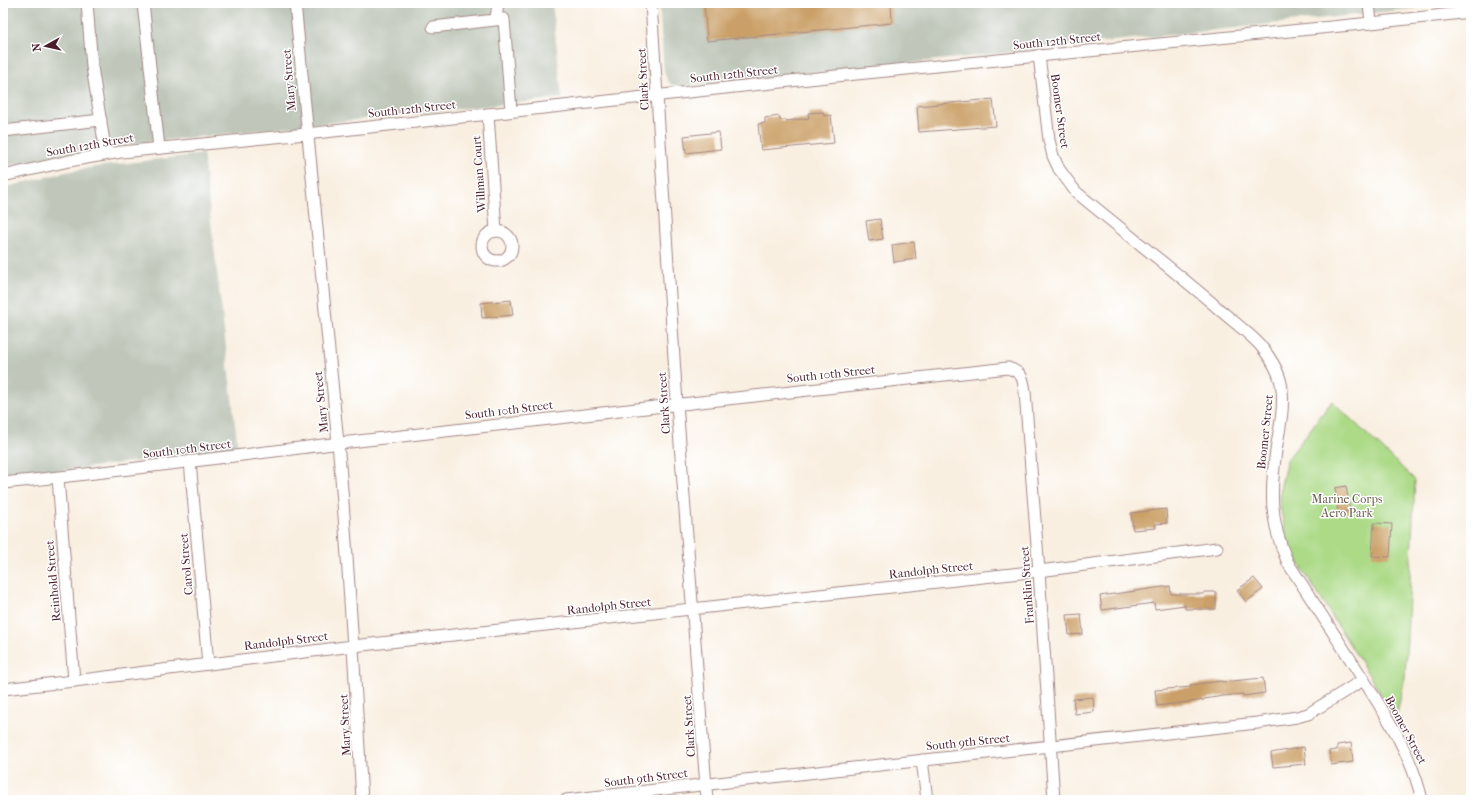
<svg xmlns="http://www.w3.org/2000/svg" width="1474" height="803" font-family="'IM FELL French Canon',serif">
	<style>
		.industrial { fill: #c0c7ba }
		.green { fill: #acda87; stroke: #7b7c59 }
		.building { fill: #cba067 }
		.lines { fill: none; stroke-linecap: round; stroke-linejoin: round }
		.minor-casing { stroke: #a28786; stroke-width: 13 }
		.minor { stroke: #fff; stroke-width: 11 }
		.labels { text-anchor: middle; stroke-width: 3; stroke-linejoin: round; paint-order: stroke }
		.street-label { font-size: 12px; fill: #4a1f2b; stroke: #fff }
		.park-label { font-size: 12px; fill: #675747; stroke: #fff }
	</style>
	<rect width="100%" height="100%" fill="#fff"/>
	<filter id="ink" filterUnits="userSpaceOnUse"><feTurbulence type="fractalNoise" baseFrequency=".025" numOctaves="2"/><feDisplacementMap in="SourceGraphic" scale="8" xChannelSelector="R" yChannelSelector="G"/><feConvolveMatrix kernelMatrix="1 2 1 2 8 2 1 2 1" color-interpolation-filters="sRGB"/></filter>
	<filter id="wash" filterUnits="userSpaceOnUse"><feTurbulence type="fractalNoise" baseFrequency=".012" numOctaves="4" result="noise"/><feDisplacementMap in="SourceGraphic" scale="16" xChannelSelector="R" yChannelSelector="G"/><feGaussianBlur stdDeviation="0.9" result="paint"/><feColorMatrix in="noise" values="0 0 0 0 0 0 0 0 0 0 0 0 0 0 0 0 0 1.4 0 .05"/><feComposite in="paint" operator="in"/></filter>
	<g filter="url(#wash)">
		<rect width="100%" height="100%" fill="#f9efe1"/>
		<g class="industrial">
			<polygon points="3,3 552,3 562,98 130,144 49,157 3,167"/>
			<polygon points="659,3 1465,3 910,63 681,86 672,85 667,80 664,72"/>
			<polygon points="203,154 238,449 3,478 3,188 66,172 95,167"/>
		</g>
		<polygon class="green" points="1332,401 1415,480 1405,677 1396,718 1296,559 1288,543 1280,506 1281,485 1287,460"/>
		<g id="blocks">
			<g class="building">
				<polygon points="704,3 891,3 892,23 707,41"/>
				<polygon points="993,99 996,126 919,132 917,106"/>
				<polygon points="823,112 824,116 831,115 834,143 761,150 758,124 765,123 765,118 779,116 780,120 786,120 787,121 809,118 808,113"/>
				<polygon points="719,132 721,149 686,153 684,136"/>
				<polygon points="880,219 883,239 869,241 866,221"/>
				<polygon points="914,242 916,259 894,262 892,245"/>
				<polygon points="511,300 513,315 482,318 481,303"/>
				<polygon points="1346,486 1350,511 1338,513 1335,488"/>
				<polygon points="1166,509 1167,523 1155,524 1156,528 1133,530 1131,513"/>
				<polygon points="1374,523 1392,524 1390,557 1372,556"/>
				<polygon points="1254,578 1263,589 1246,602 1237,590"/>
				<polygon points="1170,586 1171,594 1204,594 1204,592 1216,592 1216,609 1185,609 1185,605 1155,609 1154,603 1102,610 1100,596"/>
				<polygon points="1081,614 1083,634 1069,635 1067,615"/>
				<polygon points="1263,678 1265,693 1243,696 1243,694 1223,696 1204,699 1204,700 1157,706 1155,690 1191,687 1190,685 1222,681 1222,682"/>
				<polygon points="1093,697 1094,712 1075,714 1073,699"/>
				<polygon points="1351,743 1353,762 1331,765 1329,751 1337,750 1337,745"/>
				<polygon points="1304,747 1306,764 1273,767 1271,753"/>
			</g>
		</g>
	</g>
	<g filter="url(#ink)">
		<use href="#blocks" fill-opacity="0" stroke="#a28786" stroke-width="1"/>
		<g class="lines">
			<g class="minor-casing">
				<g id="minor">
					<polyline points="87,3 92,67 106,154"/>
					<polyline points="143,3 159,148"/>
					<path d="M295,3C308,150 325,296 338,443C349,562 355,681 362,800"/>
					<polyline points="651,3 677,404 707,800"/>
					<polyline points="1369,3 1371,23"/>
					<polyline points="496,19 498,3"/>
					<polyline points="433,27 504,19 511,111"/>
					<path d="M1039,55L1049,140L1053,156L1059,169L1076,192C1121,229 1167,265 1212,303C1227,317 1246,330 1260,345C1270,357 1281,374 1282,390C1284,408 1280,427 1277,444C1270,489 1269,521 1288,563C1310,597 1332,631 1354,665C1381,707 1411,751 1422,800"/>
					<polyline points="488,114 496,231"/>
					<polyline points="3,131 101,120"/>
					<polyline points="3,176 69,161 121,152 306,134 836,76 1371,23 1471,12"/>
					<circle cx="497" cy="246" r="15"/>
					<polyline points="190,461 208,664"/>
					<polyline points="58,478 74,681"/>
					<path d="M3,483C116,472 229,456 341,443C563,417 786,392 1008,368C1023,373 1023,378 1025,392L1039,571L1054,800"/>
					<polyline points="3,689 74,681 353,646 1039,571 1217,548"/>
					<polyline points="922,760 927,800"/>
					<polyline points="566,800 1257,723 1297,717 1308,714 1363,680"/>
				</g>
			</g>
			<use href="#minor" class="minor"/>
		</g>
	</g>
	<g class="labels">
		<g class="street-label">
			<text transform="translate(1057 41) rotate(-6)" y="4">South 12th Street</text>
			<text transform="translate(734 74) rotate(-6)" y="4">South 12th Street</text>
			<text transform="translate(643 79) rotate(-93)" y="4">Clark Street</text>
			<text transform="translate(289 80) rotate(-95)" y="4">Mary Street</text>
			<text transform="translate(412 109) rotate(-6)" y="4">South 12th Street</text>
			<text transform="translate(1060 111) rotate(82)" y="4">Boomer Street</text>
			<text transform="translate(90 145) rotate(-10)" y="4">South 12th Street</text>
			<text transform="translate(479 174) rotate(-94)" y="4">Willman Court</text>
			<text transform="translate(831 374) rotate(-6)" y="4">South 10th Street</text>
			<text transform="translate(321 402) rotate(-96)" y="4">Mary Street</text>
			<text transform="translate(664 403) rotate(-94)" y="4">Clark Street</text>
			<text transform="translate(509 410) rotate(-7)" y="4">South 10th Street</text>
			<text transform="translate(1265 432) rotate(-84)" y="4">Boomer Street</text>
			<text transform="translate(187 449) rotate(-7)" y="4">South 10th Street</text>
			<text transform="translate(186 564) rotate(-95)" y="4">Carol Street</text>
			<text transform="translate(931 570) rotate(-6)" y="4">Randolph Street</text>
			<text transform="translate(53 581) rotate(-95)" y="4">Reinhold Street</text>
			<text transform="translate(1027 585) rotate(-94)" y="4">Franklin Street</text>
			<text transform="translate(609 606) rotate(-6)" y="4">Randolph Street</text>
			<text transform="translate(286 641) rotate(-7)" y="4">Randolph Street</text>
			<text transform="translate(345 725) rotate(-93)" y="4">Mary Street</text>
			<text transform="translate(689 726) rotate(-94)" y="4">Clark Street</text>
			<text transform="translate(1406 730) rotate(62)" y="4">Boomer Street</text>
			<text transform="translate(968 742) rotate(-6)" y="4">South 9th Street</text>
			<text transform="translate(646 778) rotate(-7)" y="4">South 9th Street</text>
		</g>
		<g class="park-label">
			<text x="1347" y="503">Marine Corps<tspan x="1347" dy="14">Aero Park</tspan></text>
		</g>
	</g>
	<rect width="1474" height="803" fill="none" stroke="#fff" stroke-width="16"/>
	<g transform="translate(46 46) rotate(262)" stroke="#ffffff" stroke-width="3" paint-order="stroke">
	<path d="M0-3L7 15L0 10L-7 15Z" fill="#4a1f2b"/>
	<text y="-6" font-size="11" font-weight="bold" text-anchor="middle" fill="#4a1f2b">N</text>
	</g>
</svg>
